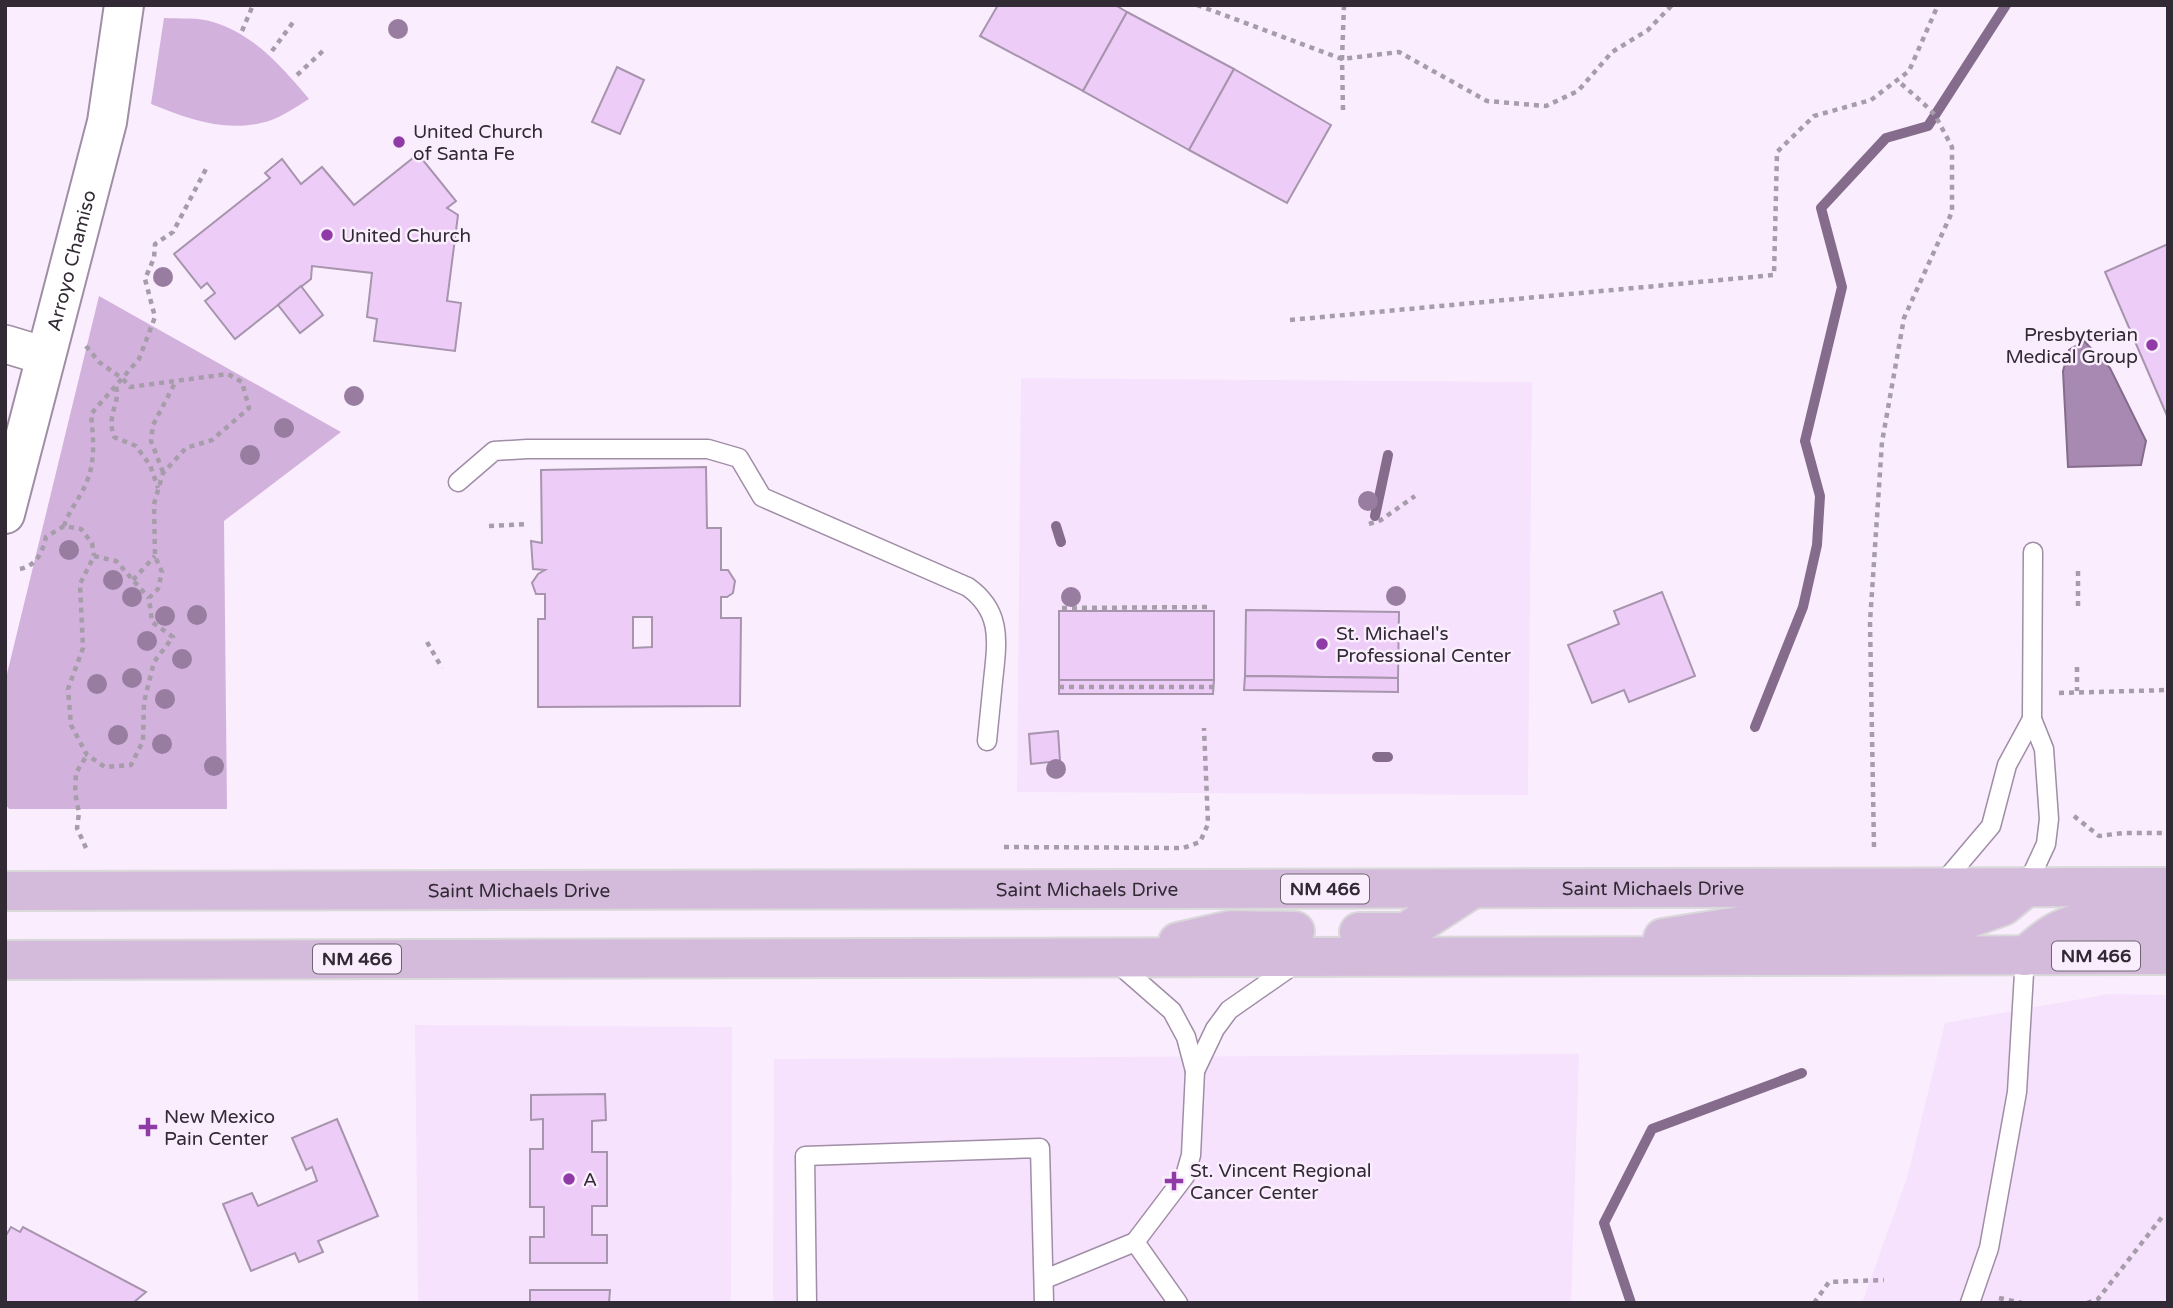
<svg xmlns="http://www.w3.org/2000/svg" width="2173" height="1308" font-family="'Varela Round',sans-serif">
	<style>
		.built { fill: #f7e2fd }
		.green { fill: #d2b2dc }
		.water { fill: #a889b1; stroke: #856c8c; stroke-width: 2 }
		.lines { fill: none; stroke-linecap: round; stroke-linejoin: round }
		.stream { stroke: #856c8c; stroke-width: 10 }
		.building { fill: #edccf7; stroke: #a794ad; stroke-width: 2; fill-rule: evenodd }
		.lane-casing { stroke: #a08da6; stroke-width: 21 }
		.street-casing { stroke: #a08da6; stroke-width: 40 }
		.secondary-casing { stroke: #a08da6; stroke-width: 42 }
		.primary-casing { stroke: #dad9da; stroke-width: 42 }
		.path { stroke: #a69caa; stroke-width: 4.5; stroke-dasharray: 5 5; stroke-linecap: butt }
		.lane { stroke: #fff; stroke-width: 18 }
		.street { stroke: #fff; stroke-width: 37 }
		.secondary { stroke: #fff; stroke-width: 38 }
		.primary { stroke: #d4bbdc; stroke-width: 38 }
		.tree { fill: #987da0 }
		.poi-dot { fill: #903aa7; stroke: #faeefe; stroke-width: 2.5 }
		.labels { text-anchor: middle; stroke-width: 5; stroke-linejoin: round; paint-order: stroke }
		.shield { fill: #faeefe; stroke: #6e6571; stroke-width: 2 }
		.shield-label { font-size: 18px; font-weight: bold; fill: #322a34 }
		.poi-label { font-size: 19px; fill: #322a34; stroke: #faeefe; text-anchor: start }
		.street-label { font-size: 19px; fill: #322a34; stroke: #faeefe }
	</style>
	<rect width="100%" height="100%" fill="#faeefe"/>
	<g class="built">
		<polygon points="1021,378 1532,382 1528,795 1017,792"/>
		<polygon points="2109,994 2168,995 2168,1303 1862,1303 1907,1178 1945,1023"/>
		<polygon points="415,1025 732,1027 731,1303 418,1303"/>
		<polygon points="1579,1054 1571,1303 773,1303 774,1059"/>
	</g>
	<g class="green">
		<path d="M164,18C180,19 199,17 213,22C255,35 282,67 309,99C294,108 278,120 261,123C222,132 186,118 151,104Z"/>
		<polygon points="99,296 341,432 224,521 227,809 9,809 5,804 5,682"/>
	</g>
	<polygon class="water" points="2084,341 2110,368 2146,441 2141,465 2068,467 2063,371 2069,350"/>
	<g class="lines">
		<g class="stream">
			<polyline points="1375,516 1388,455"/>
			<polyline points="1056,526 1061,542"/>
			<polyline points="1755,727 1803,607 1817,545 1820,496 1805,441 1842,287 1821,208 1886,138 1928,126 2006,5"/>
			<polyline points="1377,757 1388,757"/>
			<polyline points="1631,1303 1604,1223 1652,1129 1802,1073"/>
		</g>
	</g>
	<g class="building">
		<polygon points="998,5 1115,5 1127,12 1083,91 980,36"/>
		<polygon points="1127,12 1234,69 1189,150 1083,91"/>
		<polygon points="617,67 644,80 620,134 592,122"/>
		<polygon points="1234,69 1331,125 1287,203 1189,150"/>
		<polygon points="418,154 456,201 447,208 458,215 447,301 461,303 455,351 374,341 377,319 367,317 372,273 312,266 311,279 235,339 205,301 215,293 207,283 201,288 174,254 270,178 265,173 282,159 301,184 322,167 354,205"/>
		<polygon points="2168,244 2168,418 2105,272"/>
		<polygon points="301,286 323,315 300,333 278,305"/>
		<path d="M706,467L707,528H721V570H728L735,581L733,593L727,597H721V618H741L740,706L538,707V619H545V594H536L532,583L538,574L545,570L533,569L531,541L542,543L541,470ZM633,617H652V647L633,648Z"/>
		<polygon points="1662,592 1695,676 1629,702 1624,690 1592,703 1568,645 1619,624 1614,611"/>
		<polygon points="1246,610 1399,612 1398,678 1245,676"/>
		<rect x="1059" y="611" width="155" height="69"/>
		<polygon points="1245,676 1398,678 1398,692 1244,690"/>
		<polygon points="1059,680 1214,680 1213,694 1059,694"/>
		<polygon points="1058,731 1060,761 1031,764 1029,734"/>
		<polygon points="605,1094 606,1120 592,1121 592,1152 607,1152 607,1206 592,1206 592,1235 607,1235 607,1263 530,1263 530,1237 544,1237 544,1207 530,1207 530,1149 543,1149 543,1119 531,1120 531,1095"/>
		<polygon points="337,1119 378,1216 318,1241 323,1252 299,1262 295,1253 251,1271 223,1204 252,1193 258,1206 317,1181 312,1167 306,1170 292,1138"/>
		<polygon points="11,1227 20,1232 23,1227 146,1292 133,1303 5,1303 5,1237"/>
		<polygon points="530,1290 610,1290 609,1303 530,1303"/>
	</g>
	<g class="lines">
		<g class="lane-casing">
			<g id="lane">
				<path d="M458,482L494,451L527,449H708L739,458L762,497L968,587C1003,612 997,643 993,681C991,701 989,721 987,741"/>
				<polyline points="1941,885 1991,826 2007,765 2032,719"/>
				<polyline points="2026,887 2046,844 2049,819 2044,749 2032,719 2033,552"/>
				<polyline points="1116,962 1172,1011 1186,1037 1195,1071 1191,1155 1185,1176 1135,1242 1178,1303"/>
				<polyline points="1195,1071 1215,1029 1229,1010 1295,964"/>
				<polyline points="1045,1279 1135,1242"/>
				<polyline points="807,1303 805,1156 1040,1148 1044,1303"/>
				<polyline points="1970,1303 1989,1248 2017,1092 2025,956"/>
			</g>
		</g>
		<g class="street-casing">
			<polyline id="street" points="5,344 45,356"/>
		</g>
		<g class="secondary-casing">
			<g id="secondary">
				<path id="s1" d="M5,514L107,122L124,5"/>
			</g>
		</g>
		<g class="primary-casing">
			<g id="primary">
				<path id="s2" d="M5,891L2168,887"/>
				<polyline points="1359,932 1406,932 1472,889"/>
				<polyline points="1663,938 1752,924 1964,920 2003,906 2026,887"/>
				<polyline points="1178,942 1231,930 1295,931"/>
				<path d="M2025,956C2036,947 2047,936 2060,930C2093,914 2132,918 2168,918"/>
				<polyline points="5,960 2168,955"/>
			</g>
		</g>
		<g class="path">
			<polyline points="1197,5 1342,59 1399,52 1487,101 1546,106 1578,91 1612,52 1648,30 1672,5"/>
			<polyline points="242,31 253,5"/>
			<polyline points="272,51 294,21"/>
			<polyline points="297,75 324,50"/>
			<polyline points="1343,110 1342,59 1344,5"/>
			<polyline points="1290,320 1774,275 1777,152 1814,116 1871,100 1909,71 1938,5"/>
			<polyline points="86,346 99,362 123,379 130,387 228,374 242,382 249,408 212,440 186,448 163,473 154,504 155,556 162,572 158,589 149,598 152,622 173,637 154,662 144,702 143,741 131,765 105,767 87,755 71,725 68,689 83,648 80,584 94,556 116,561 149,598"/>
			<path d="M116,387C121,402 106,414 114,437L136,446L150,465L158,488"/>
			<polyline points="163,472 151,441 153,425 176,381"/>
			<polyline points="1369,524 1381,520 1415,496"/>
			<path d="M64,526C69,510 81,497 87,481C96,459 93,437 91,414L139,359L155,317L145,279L154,258L155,244L173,232L207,167"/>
			<polyline points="489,526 527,524"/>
			<path d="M20,569C37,565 42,553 46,537L64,526L81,529L92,543L94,556"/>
			<polyline points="133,580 155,556"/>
			<polyline points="2078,606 2078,571"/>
			<polyline points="1062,608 1212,607"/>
			<polyline points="427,642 442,668"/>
			<polyline points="2077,667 2077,691"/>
			<polyline points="1059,687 1214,687"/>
			<polyline points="2059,693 2168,690"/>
			<polyline points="2074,816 2099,836 2123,833 2168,833"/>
			<polyline points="1004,847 1183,848 1200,842 1208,824 1204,728"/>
			<polyline points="1874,847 1870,622 1882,442 1904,318 1952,212 1952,147 1935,115 1923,103 1897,80"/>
			<polyline points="86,848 77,828 79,813 75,792 76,773 87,755"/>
			<polyline points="1999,1298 2022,1303"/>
			<polyline points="1814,1303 1829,1282 1884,1280"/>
			<polyline points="2087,1303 2098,1299 2162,1217 2168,1216"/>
		</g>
		<use href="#lane" class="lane"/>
		<use href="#street" class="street"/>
		<use href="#secondary" class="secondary"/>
		<use href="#primary" class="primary"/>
	</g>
	<g class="tree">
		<circle cx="398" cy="29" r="10"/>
		<circle cx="163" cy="277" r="10"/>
		<circle cx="354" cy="396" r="10"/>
		<circle cx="284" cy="428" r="10"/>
		<circle cx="250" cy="455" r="10"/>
		<circle cx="1368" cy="501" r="10"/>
		<circle cx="69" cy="550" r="10"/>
		<circle cx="113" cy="580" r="10"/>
		<circle cx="1396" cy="596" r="10"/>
		<circle cx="132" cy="597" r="10"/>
		<circle cx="1071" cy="597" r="10"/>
		<circle cx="197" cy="615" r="10"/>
		<circle cx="165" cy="616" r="10"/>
		<circle cx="147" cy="641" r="10"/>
		<circle cx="182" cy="659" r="10"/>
		<circle cx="132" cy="678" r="10"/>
		<circle cx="97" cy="684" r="10"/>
		<circle cx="165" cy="699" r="10"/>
		<circle cx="118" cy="735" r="10"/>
		<circle cx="162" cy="744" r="10"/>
		<circle cx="214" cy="766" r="10"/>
		<circle cx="1056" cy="769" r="10"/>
	</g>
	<g class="poi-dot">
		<circle cx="399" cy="142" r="7"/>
		<circle cx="327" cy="235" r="7"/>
		<circle cx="2152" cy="345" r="7"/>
		<circle cx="1322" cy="644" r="7"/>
		<path d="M144.5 1116.5h7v7h7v7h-7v7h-7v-7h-7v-7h7z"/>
		<circle cx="569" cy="1179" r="7"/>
		<path d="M1170.5 1170.5h7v7h7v7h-7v7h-7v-7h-7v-7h7z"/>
	</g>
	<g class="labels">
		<g class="shield">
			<rect x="1281" y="874.5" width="88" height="29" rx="5"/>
			<rect x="2052" y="941.5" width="88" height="29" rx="5"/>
			<rect x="313" y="944.5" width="88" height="29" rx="5"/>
		</g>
		<g class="shield-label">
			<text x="1325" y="895">NM 466</text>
			<text x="2096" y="962">NM 466</text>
			<text x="357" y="965">NM 466</text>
		</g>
		<g class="poi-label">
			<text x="413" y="138">United Church<tspan x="413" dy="22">of Santa Fe</tspan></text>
			<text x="341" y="242">United Church</text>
			<text x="2138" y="341" text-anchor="end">Presbyterian<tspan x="2138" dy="22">Medical Group</tspan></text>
			<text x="1336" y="640">St. Michael's<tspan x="1336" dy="22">Professional Center</tspan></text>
			<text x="164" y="1123">New Mexico<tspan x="164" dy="22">Pain Center</tspan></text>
			<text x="1190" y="1177">St. Vincent Regional<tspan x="1190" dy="22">Cancer Center</tspan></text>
			<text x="583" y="1186">A</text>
		</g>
		<g class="street-label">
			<text dy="7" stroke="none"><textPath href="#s1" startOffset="262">Arroyo Chamiso</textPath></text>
			<text dy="7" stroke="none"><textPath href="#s2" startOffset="1082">Saint Michaels Drive</textPath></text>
			<text dy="7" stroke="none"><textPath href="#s2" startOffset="1648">Saint Michaels Drive</textPath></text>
			<text dy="7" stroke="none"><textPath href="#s2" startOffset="514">Saint Michaels Drive</textPath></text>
		</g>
	</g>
	<rect width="2173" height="1308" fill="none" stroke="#322a34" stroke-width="14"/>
</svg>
